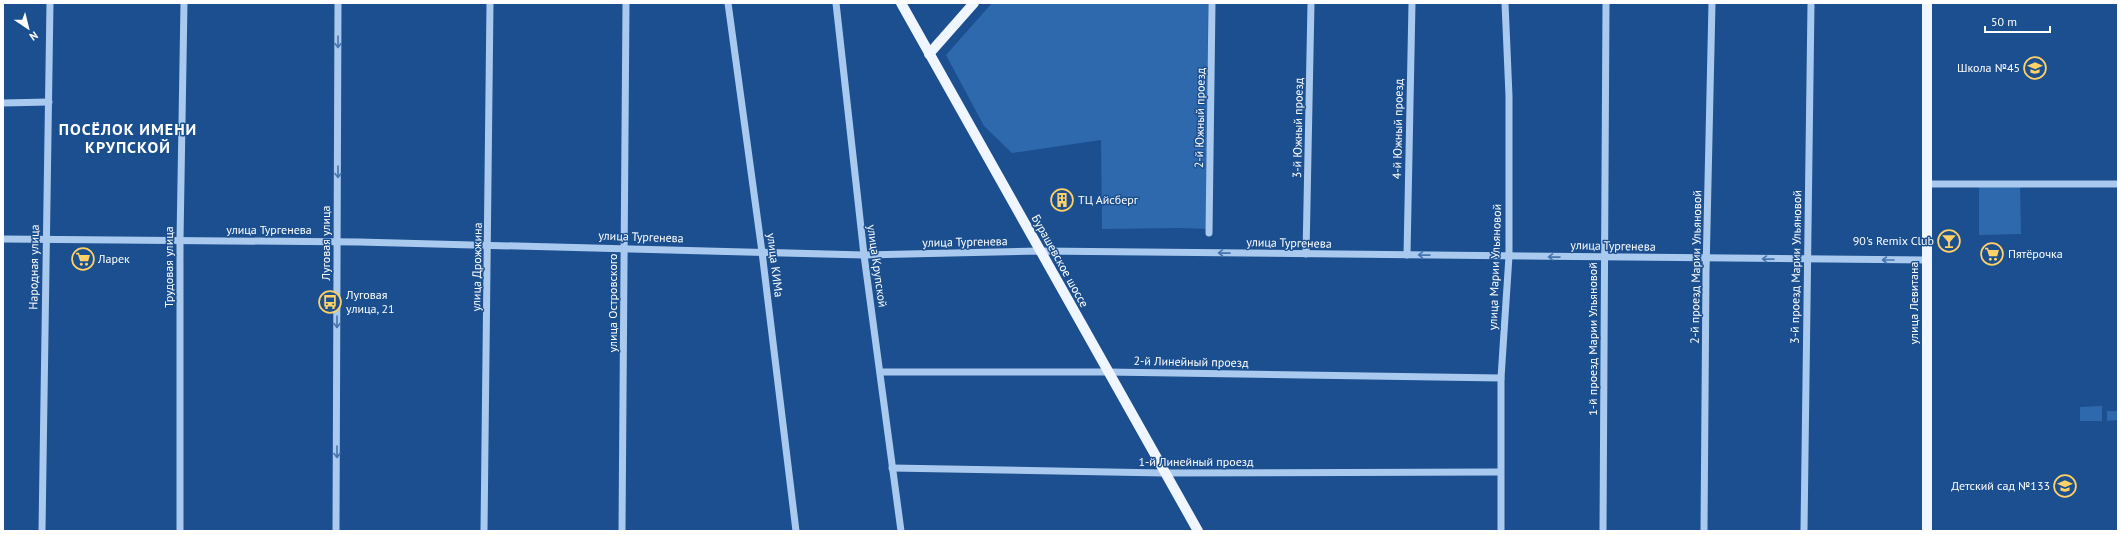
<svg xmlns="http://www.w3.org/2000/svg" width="2121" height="534" font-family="'PT Sans',sans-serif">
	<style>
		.green { fill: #2e69ad }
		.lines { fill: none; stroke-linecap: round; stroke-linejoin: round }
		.minor { stroke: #a9c9ee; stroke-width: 7 }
		.major { stroke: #f0f6ff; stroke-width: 10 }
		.oneway { stroke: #4674ac }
		.labels { text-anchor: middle; stroke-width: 3; stroke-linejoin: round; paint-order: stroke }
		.poi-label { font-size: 12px; fill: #fff; stroke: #1b4f8f; text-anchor: start }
		.street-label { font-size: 12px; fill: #fff; stroke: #1b4f8f }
		.district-label { font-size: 16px; font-weight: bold; letter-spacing: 1px; fill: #fff; stroke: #1b4f8f }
	</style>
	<rect width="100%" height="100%" fill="#1b4f8f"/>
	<g class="green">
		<polygon points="992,3 1208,3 1207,229 1182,228 1182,221 1182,228 1102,229 1101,140 1012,153 984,126 946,55"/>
		<polygon points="1979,182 2020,182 2021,234 1979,235"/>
		<polygon points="2102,406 2102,421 2080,421 2080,407"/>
		<polygon points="2107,411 2118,411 2118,420 2107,421"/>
	</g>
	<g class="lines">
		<g class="minor">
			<polyline points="728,3 762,252 796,531"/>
			<polyline points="836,3 864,255 901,531"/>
			<polyline points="3,103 49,102"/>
			<polyline points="1927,184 2118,184"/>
			<polyline points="1209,233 1212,3"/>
			<polyline points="3,239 359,242 864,255 1040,251 1927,260"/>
			<polyline points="1306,254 1311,3"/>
			<polyline points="1407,255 1412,3"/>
			<polyline points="881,372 1107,372 1501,378"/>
			<polyline points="892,468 1163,473 1500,472"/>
			<polyline points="42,531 50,3"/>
			<polyline points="180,531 180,240 184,3"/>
			<polyline points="336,531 338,3"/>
			<polyline points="484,531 490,3"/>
			<polyline points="622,531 626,3"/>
			<polyline points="1501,531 1501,378 1509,256 1509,96 1505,3"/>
			<polyline points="1603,531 1606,3"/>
			<polyline points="1704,531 1706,272 1712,3"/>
			<polyline points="1804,531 1811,3"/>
		</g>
		<g class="major">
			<polyline points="901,3 1198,531"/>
			<polyline points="929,54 974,3"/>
			<polyline points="1927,531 1927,3"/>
		</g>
	</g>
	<defs><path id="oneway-shaft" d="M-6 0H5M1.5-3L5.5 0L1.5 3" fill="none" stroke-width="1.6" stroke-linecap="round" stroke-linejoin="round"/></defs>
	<g class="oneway">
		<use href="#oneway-shaft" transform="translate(338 42) rotate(90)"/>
		<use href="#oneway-shaft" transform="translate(338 172) rotate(90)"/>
		<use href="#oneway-shaft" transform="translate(1224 253) rotate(-179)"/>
		<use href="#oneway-shaft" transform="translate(1424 255) rotate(-179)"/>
		<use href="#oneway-shaft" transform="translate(1554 257) rotate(-179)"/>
		<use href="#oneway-shaft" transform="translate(1768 259) rotate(-179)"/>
		<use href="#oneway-shaft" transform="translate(1888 260) rotate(-180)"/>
		<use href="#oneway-shaft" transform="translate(337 322) rotate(90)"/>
		<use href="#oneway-shaft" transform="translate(337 452) rotate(90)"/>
	</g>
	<defs>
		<g id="school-ring" transform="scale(1.15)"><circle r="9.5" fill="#1b4f8f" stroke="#ffd166" stroke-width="1.5"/><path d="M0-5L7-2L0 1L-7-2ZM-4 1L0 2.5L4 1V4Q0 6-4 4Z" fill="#ffd166"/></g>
		<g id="building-ring" transform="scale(1.15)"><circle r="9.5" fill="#1b4f8f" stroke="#ffd166" stroke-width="1.5"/><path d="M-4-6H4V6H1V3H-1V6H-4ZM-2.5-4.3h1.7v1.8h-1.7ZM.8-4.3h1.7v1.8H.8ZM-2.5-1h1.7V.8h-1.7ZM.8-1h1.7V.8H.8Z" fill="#ffd166"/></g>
		<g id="bar-ring" transform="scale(1.15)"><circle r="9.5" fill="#1b4f8f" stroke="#ffd166" stroke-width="1.5"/><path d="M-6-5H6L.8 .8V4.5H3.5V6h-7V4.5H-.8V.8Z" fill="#ffd166"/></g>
		<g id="supermarket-ring" transform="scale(1.15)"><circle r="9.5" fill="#1b4f8f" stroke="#ffd166" stroke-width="1.5"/><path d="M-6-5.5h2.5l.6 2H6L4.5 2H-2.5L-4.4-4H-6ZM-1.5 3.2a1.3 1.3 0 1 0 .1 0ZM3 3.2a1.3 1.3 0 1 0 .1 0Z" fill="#ffd166"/></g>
		<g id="bus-ring" transform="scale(1.15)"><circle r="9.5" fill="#1b4f8f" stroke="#ffd166" stroke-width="1.5"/><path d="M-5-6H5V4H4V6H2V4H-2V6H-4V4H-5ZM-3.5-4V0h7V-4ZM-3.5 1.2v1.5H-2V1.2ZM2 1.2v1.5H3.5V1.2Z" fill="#ffd166"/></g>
	</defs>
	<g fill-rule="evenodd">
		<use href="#school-ring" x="2035" y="68"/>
		<use href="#building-ring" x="1062" y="200"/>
		<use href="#bar-ring" x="1949" y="241"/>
		<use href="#supermarket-ring" x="1992" y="254"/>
		<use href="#supermarket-ring" x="83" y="259"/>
		<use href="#bus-ring" x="330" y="302"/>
		<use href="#school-ring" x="2065" y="486"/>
	</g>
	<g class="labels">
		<g class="poi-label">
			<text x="2020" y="72" text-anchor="end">Школа №45</text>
			<text x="1078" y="204">ТЦ Айсберг</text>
			<text x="1934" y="245" text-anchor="end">90's Remix Club</text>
			<text x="2008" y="258">Пятёрочка</text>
			<text x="98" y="263">Ларек</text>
			<text x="346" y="299">Луговая<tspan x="346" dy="14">улица, 21</tspan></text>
			<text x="2050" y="490" text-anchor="end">Детский сад №133</text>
		</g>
		<g class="street-label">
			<text transform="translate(1200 118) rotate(-89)" y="4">2-й Южный проезд</text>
			<text transform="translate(1298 128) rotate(-89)" y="4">3-й Южный проезд</text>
			<text transform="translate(1398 129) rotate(-89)" y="4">4-й Южный проезд</text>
			<text x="269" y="234">улица Тургенева</text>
			<text transform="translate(641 237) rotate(2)" y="4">улица Тургенева</text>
			<text transform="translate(965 242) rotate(-1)" y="4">улица Тургенева</text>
			<text transform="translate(326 243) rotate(-90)" y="4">Луговая улица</text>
			<text transform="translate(1289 243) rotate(1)" y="4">улица Тургенева</text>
			<text transform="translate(1613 246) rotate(1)" y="4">улица Тургенева</text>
			<text transform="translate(1060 261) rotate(61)" y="4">Бурашевское шоссе</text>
			<text transform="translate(775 265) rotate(83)" y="4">улица КИМа</text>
			<text transform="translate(877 266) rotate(82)" y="4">улица Крупской</text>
			<text transform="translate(34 267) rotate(-89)" y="4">Народная улица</text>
			<text transform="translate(169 267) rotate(-90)" y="4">Трудовая улица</text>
			<text transform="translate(477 267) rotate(-89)" y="4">улица Дрожжина</text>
			<text transform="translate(1495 267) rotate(-88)" y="4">улица Марии Ульяновой</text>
			<text transform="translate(1696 267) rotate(-89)" y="4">2-й проезд Марии Ульяновой</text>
			<text transform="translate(1796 267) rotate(-89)" y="4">3-й проезд Марии Ульяновой</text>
			<text transform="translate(613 303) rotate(-90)" y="4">улица Островского</text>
			<text transform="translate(1914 303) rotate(-90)" y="4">улица Левитана</text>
			<text transform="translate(1593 339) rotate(-90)" y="4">1-й проезд Марии Ульяновой</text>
			<text transform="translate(1191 362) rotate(1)" y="4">2-й Линейный проезд</text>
			<text x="1196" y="466">1-й Линейный проезд</text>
		</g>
		<g class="district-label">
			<text x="128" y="135">ПОСЁЛОК ИМЕНИ<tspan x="128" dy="18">КРУПСКОЙ</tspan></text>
		</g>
	</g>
	<rect width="2121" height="534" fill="none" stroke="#ffffff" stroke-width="8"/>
	<g transform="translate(28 28) rotate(145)" stroke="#1b4f8f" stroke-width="3" paint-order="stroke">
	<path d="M0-3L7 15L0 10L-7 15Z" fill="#ffffff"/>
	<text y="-6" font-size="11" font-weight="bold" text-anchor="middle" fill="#ffffff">N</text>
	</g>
	<path d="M1985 26v6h65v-6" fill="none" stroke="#ffffff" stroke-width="2"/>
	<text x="1991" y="26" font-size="12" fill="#ffffff" stroke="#1b4f8f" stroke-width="3" paint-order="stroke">50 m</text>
</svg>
